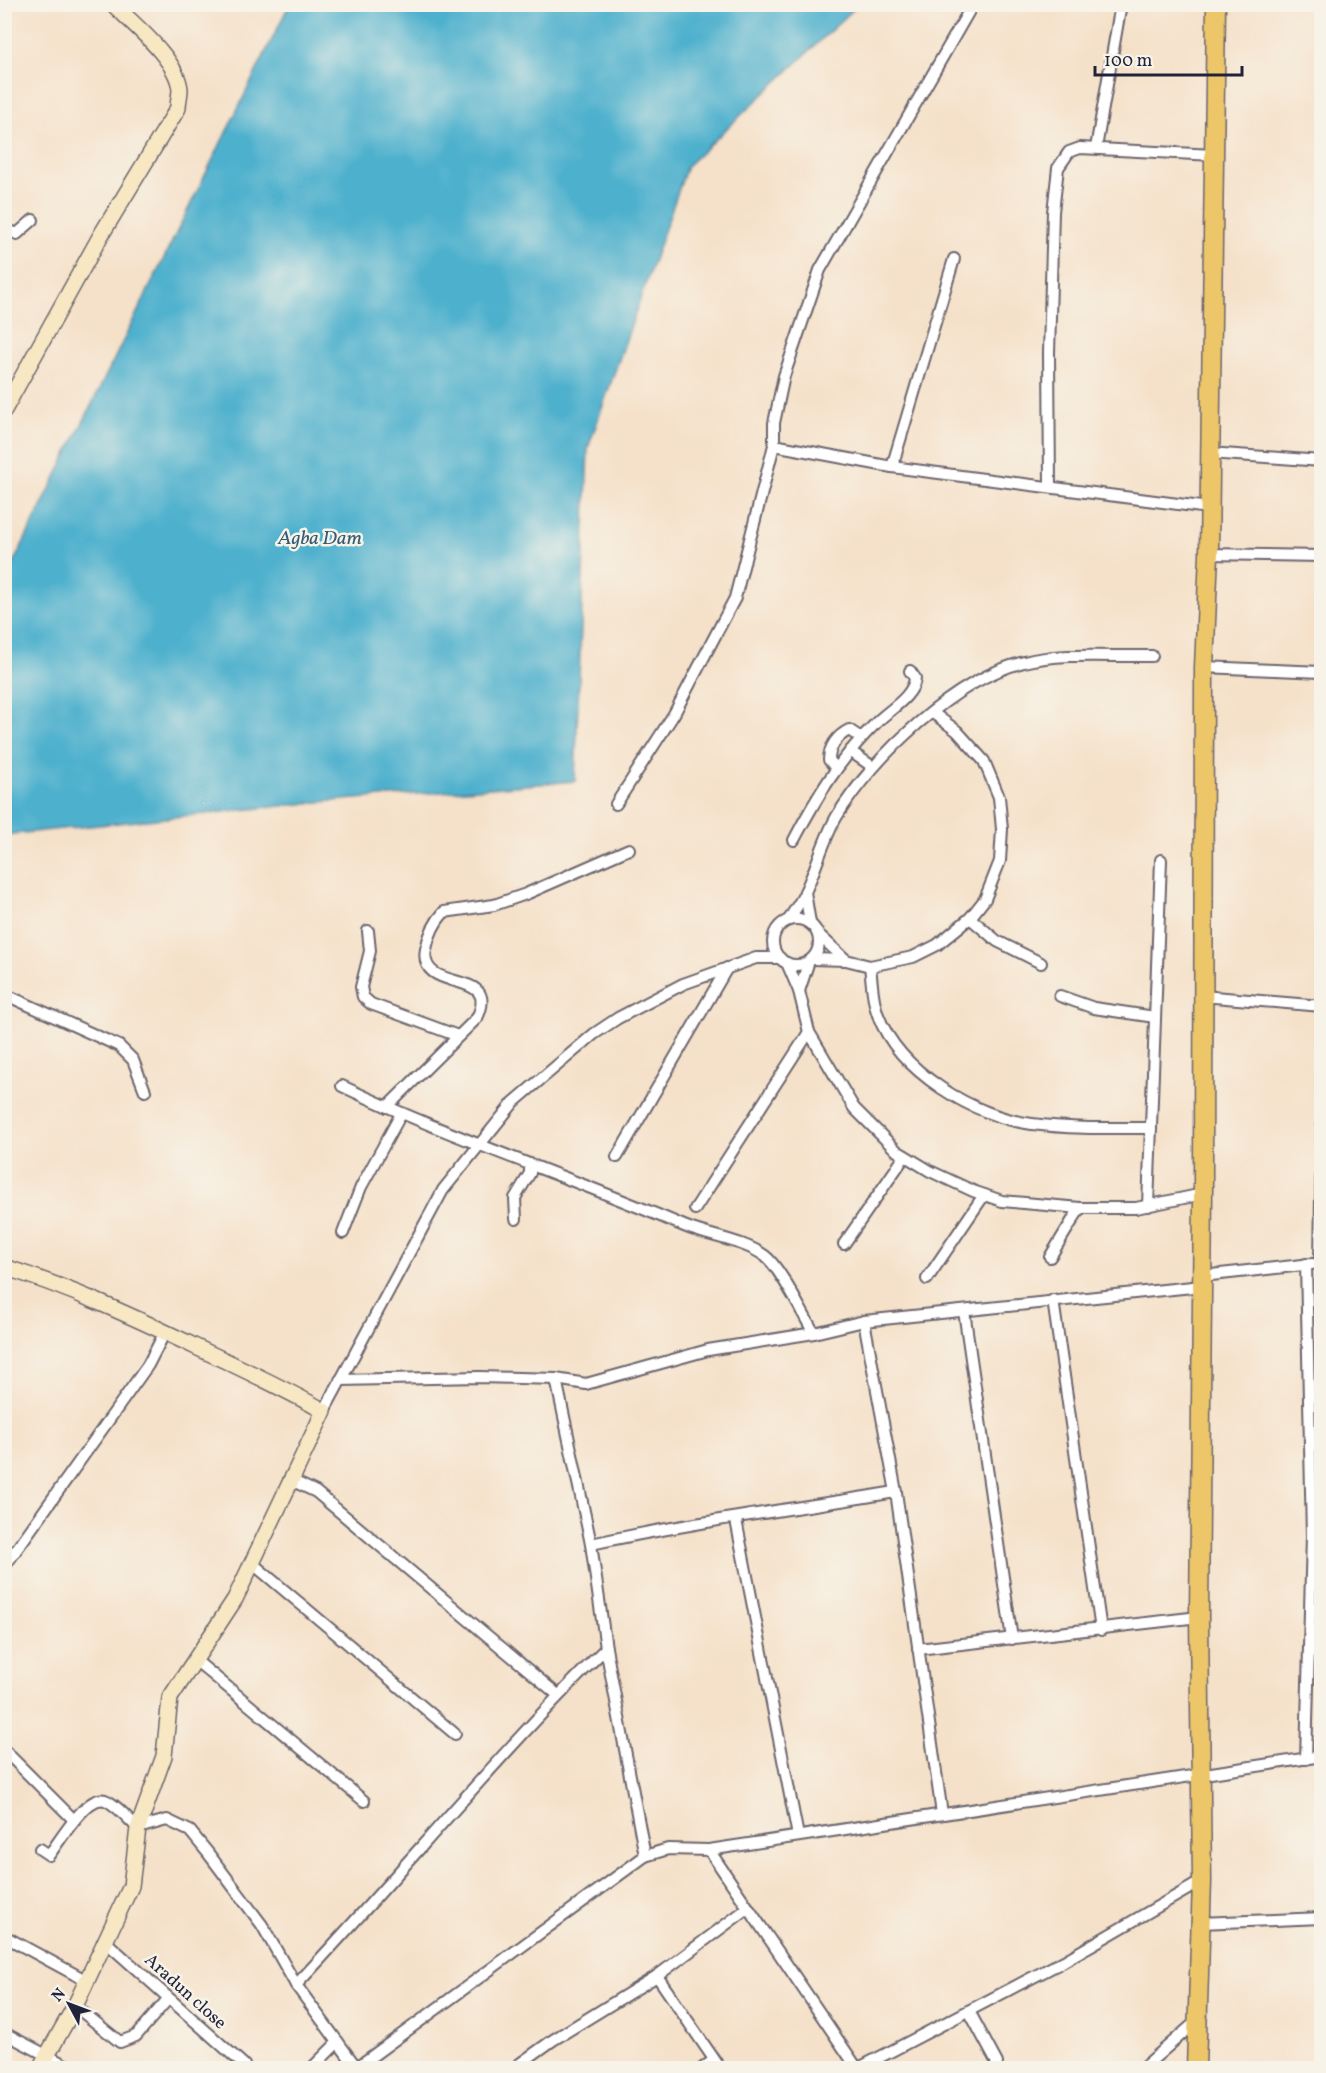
<svg xmlns="http://www.w3.org/2000/svg" width="1326" height="2073" font-family="Vollkorn,serif">
	<style>
		.water { fill: #4eb0cd; stroke: #386984; stroke-width: 1.5 }
		.lines { fill: none; stroke-linecap: round; stroke-linejoin: round }
		.street-casing { stroke: #6c656d; stroke-width: 14 }
		.secondary-casing { stroke: #6c656d; stroke-width: 18 }
		.primary-casing { stroke: #6c656d; stroke-width: 21 }
		.street { stroke: #fff; stroke-width: 10 }
		.secondary { stroke: #f7e8c3; stroke-width: 15 }
		.primary { stroke: #ecc669; stroke-width: 18 }
		.labels { text-anchor: middle; stroke-width: 5; stroke-linejoin: round; paint-order: stroke }
		.street-label { font-size: 18px; fill: #22223b; stroke: #f7f3e8 }
		.water-label { font-size: 20px; font-style: italic; fill: #345b75; stroke: #f7f3e8 }
	</style>
	<rect width="100%" height="100%" fill="#f7f3e8"/>
	<filter id="ink" filterUnits="userSpaceOnUse"><feTurbulence type="fractalNoise" baseFrequency=".0167" numOctaves="2"/><feDisplacementMap in="SourceGraphic" scale="12" xChannelSelector="R" yChannelSelector="G"/><feConvolveMatrix kernelMatrix="1 2 1 2 8 2 1 2 1" color-interpolation-filters="sRGB"/></filter>
	<filter id="wash" filterUnits="userSpaceOnUse"><feTurbulence type="fractalNoise" baseFrequency=".008" numOctaves="4" result="noise"/><feDisplacementMap in="SourceGraphic" scale="24" xChannelSelector="R" yChannelSelector="G"/><feGaussianBlur stdDeviation="1.35" result="paint"/><feColorMatrix in="noise" values="0 0 0 0 0 0 0 0 0 0 0 0 0 0 0 0 0 1.4 0 .05"/><feComposite in="paint" operator="in"/></filter>
	<g filter="url(#wash)">
		<rect width="100%" height="100%" fill="#f5e1c9"/>
		<polygon class="water" points="289,5 858,5 687,166 588,448 575,781 319,802 5,835 5,580"/>
	</g>
	<g filter="url(#ink)">
		<g class="lines">
			<g class="street-casing">
				<g id="street">
					<polyline points="1096,148 1121,4"/>
					<polyline points="4,228 17,234 33,220"/>
					<polyline points="774,445 892,467 1209,508"/>
					<polyline points="1209,453 1322,461"/>
					<polyline points="892,467 954,259"/>
					<polyline points="1050,486 1049,353 1053,212 1058,168 1069,152 1080,148 1214,155"/>
					<polyline points="1209,554 1322,556"/>
					<polyline points="1204,667 1322,672"/>
					<polyline points="850,751 873,767"/>
					<path d="M835,767L829,760C829,747 837,736 849,730L861,738"/>
					<polyline points="616,804 674,714 735,598 774,445 774,423 784,376 820,270 973,4"/>
					<path d="M794,840C817,796 840,758 877,722C889,710 914,696 915,678L910,671"/>
					<polyline points="805,892 810,923"/>
					<polyline points="970,918 997,941 1041,963"/>
					<circle cx="796" cy="942" r="23"/>
					<path d="M789,920C794,910 801,902 805,892C817,867 823,840 837,816C873,757 955,679 1024,662C1064,652 1111,657 1152,656"/>
					<polyline points="368,931 370,951 361,987 363,997 371,1004 458,1036"/>
					<polyline points="819,935 846,960"/>
					<polyline points="812,959 846,960 870,966 913,957 937,945 970,918 985,899 1000,861 1002,829 999,797 984,761 957,731 933,713"/>
					<polyline points="787,963 799,991 809,1032 854,1108 897,1151 930,1171 973,1191 1002,1201 1080,1208 1136,1208 1203,1194"/>
					<path d="M870,966C872,982 872,1000 878,1015C899,1072 975,1117 1032,1124C1071,1129 1112,1128 1151,1128"/>
					<polyline points="799,991 809,961"/>
					<polyline points="4,994 119,1046 133,1060 145,1091"/>
					<polyline points="1060,996 1094,1008 1155,1017"/>
					<polyline points="1202,996 1322,1006"/>
					<path d="M342,1086C453,1139 571,1177 684,1226C710,1237 743,1240 765,1256C780,1267 803,1315 814,1333"/>
					<path d="M387,1107L477,1018C502,966 417,996 426,949C429,934 434,923 444,912L494,905L526,894L629,849"/>
					<polyline points="617,1157 727,968"/>
					<polyline points="1148,1206 1161,860"/>
					<polyline points="695,1209 809,1032"/>
					<polyline points="516,1219 515,1198 530,1173 530,1164"/>
					<polyline points="343,1233 361,1187 401,1114"/>
					<polyline points="844,1244 905,1156"/>
					<polyline points="1050,1257 1080,1208"/>
					<polyline points="1320,1263 1322,1126"/>
					<polyline points="1202,1276 1312,1264"/>
					<polyline points="927,1279 984,1195"/>
					<polyline points="1053,1300 1101,1630"/>
					<polyline points="964,1311 1012,1639"/>
					<polyline points="864,1321 896,1492 942,1814"/>
					<polyline points="556,1379 591,1544 606,1648 645,1856"/>
					<polyline points="340,1380 479,1377 556,1379 586,1384 708,1350 814,1333 864,1321 1202,1286"/>
					<polyline points="324,1411 443,1190 514,1102 594,1034 618,1018 683,984 756,958 780,958"/>
					<polyline points="289,1479 316,1492 558,1695"/>
					<polyline points="736,1520 798,1836"/>
					<path d="M591,1544C692,1522 794,1509 896,1492"/>
					<polyline points="252,1563 455,1734"/>
					<polyline points="4,1567 148,1365 165,1332"/>
					<polyline points="918,1649 1199,1617"/>
					<polyline points="194,1659 364,1801"/>
					<polyline points="5,1751 74,1820"/>
					<polyline points="1306,1759 1312,1536 1306,1264"/>
					<path d="M40,1849L49,1855C59,1842 87,1794 105,1800C116,1804 129,1820 138,1828L167,1820L190,1831L208,1853L262,1925L296,1985L357,2068"/>
					<polyline points="709,1850 857,2068"/>
					<polyline points="1200,1923 1322,1918"/>
					<polyline points="4,1936 87,1981"/>
					<polyline points="106,1942 244,2065"/>
					<polyline points="657,1976 720,2068"/>
					<path d="M296,1985C401,1874 497,1755 606,1648"/>
					<polyline points="75,2006 120,2042 136,2036 168,1999"/>
					<polyline points="969,2011 997,2063 995,2068"/>
					<polyline points="4,2033 71,2068"/>
					<polyline points="312,2068 338,2042"/>
					<polyline points="356,2068 645,1856 668,1849 709,1850 1322,1756"/>
					<polyline points="514,2068 553,2040 657,1976 748,1908"/>
					<polyline points="703,2068 714,2060"/>
					<polyline points="859,2068 1064,1961 1202,1881"/>
					<polyline points="1143,2068 1198,2020"/>
				</g>
			</g>
			<g class="secondary-casing">
				<g id="secondary">
					<path d="M4,410L101,235L178,108C178,102 180,95 180,89C177,59 134,25 113,4"/>
					<path d="M4,1267C71,1288 134,1317 196,1347C239,1367 282,1387 324,1411L235,1599L170,1698L164,1756L138,1828L131,1886L75,2006L40,2068"/>
				</g>
			</g>
			<g class="primary-casing">
				<polyline id="primary" points="1196,2068 1202,1881 1199,1617 1203,1194 1204,667 1209,554 1216,4"/>
			</g>
			<use href="#street" class="street"/>
			<use href="#secondary" class="secondary"/>
			<use href="#primary" class="primary"/>
		</g>
	</g>
	<g class="labels">
		<g class="street-label">
			<text transform="translate(186 1991) rotate(42)" y="6">Aradun close</text>
		</g>
		<g class="water-label">
			<text x="320" y="544">Agba Dam</text>
		</g>
	</g>
	<rect width="1326" height="2073" fill="none" stroke="#f7f3e8" stroke-width="24"/>
	<g transform="translate(69 2004) rotate(311)" stroke="#f7f3e8" stroke-width="4.5" paint-order="stroke">
	<path d="M0-4.5L10 22L0 15L-10 22Z" fill="#22223b"/>
	<text y="-9" font-size="16" font-weight="bold" text-anchor="middle" fill="#22223b">N</text>
	</g>
	<path d="M1095 66v9h147v-9" fill="none" stroke="#22223b" stroke-width="3"/>
	<text x="1104" y="66" font-size="18" fill="#22223b" stroke="#f7f3e8" stroke-width="4.5" paint-order="stroke">100 m</text>
</svg>
